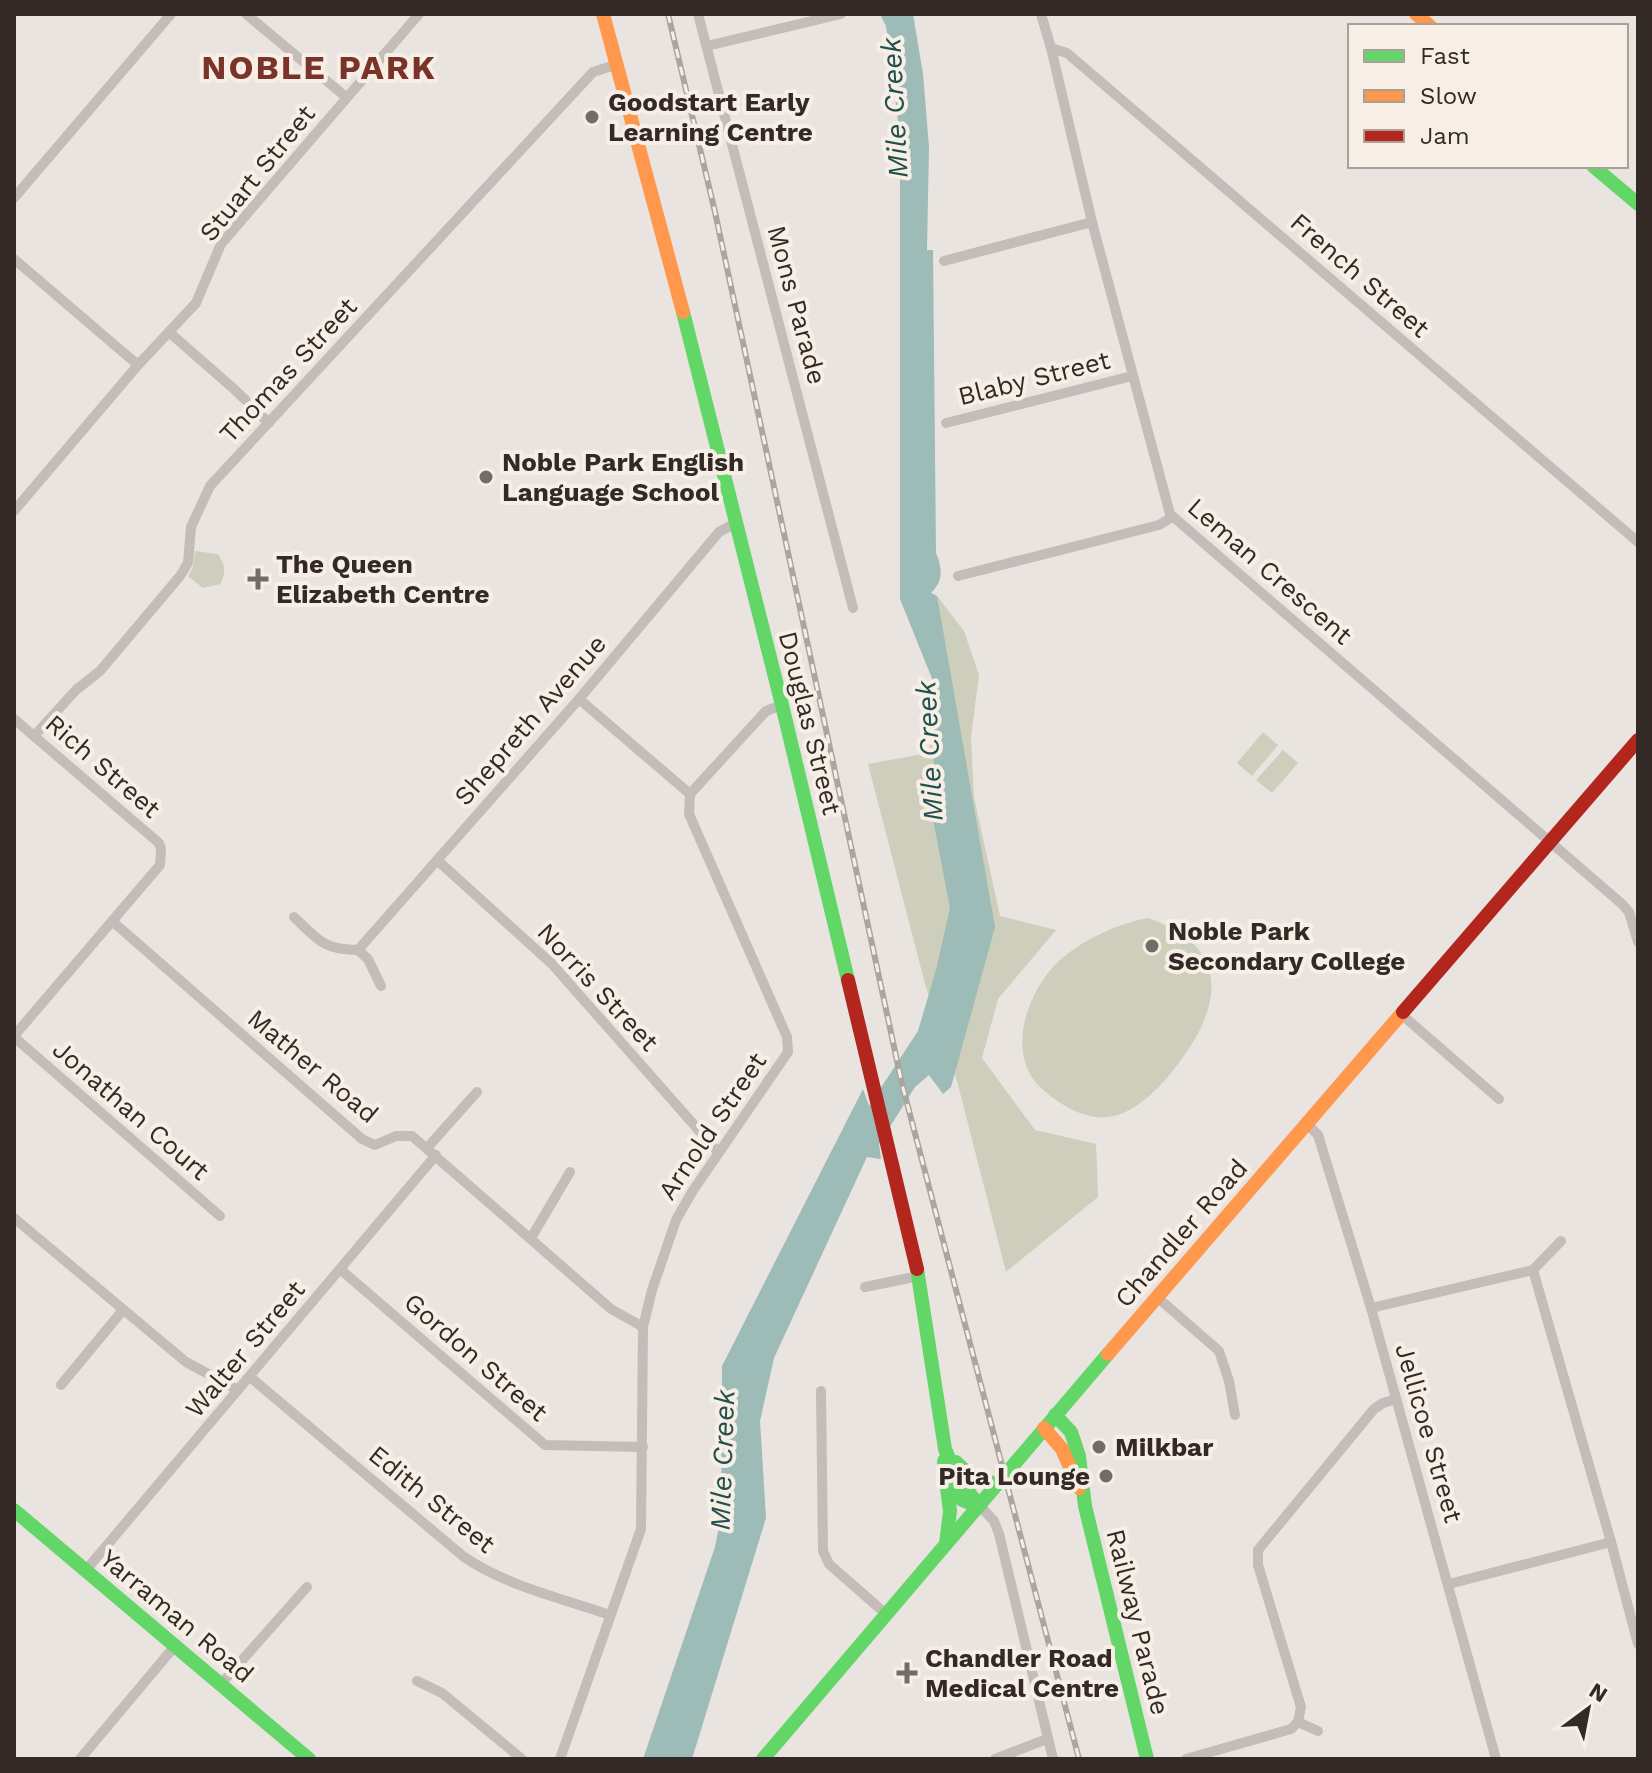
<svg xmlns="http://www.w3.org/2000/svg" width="1652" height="1773" font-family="'Work Sans',sans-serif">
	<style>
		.green { fill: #cdcebb }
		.water { fill: #9dbbb7 }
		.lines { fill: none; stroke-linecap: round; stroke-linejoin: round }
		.street { stroke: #c3bcb9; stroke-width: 10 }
		.fast { stroke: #63d668; stroke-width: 14 }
		.slow { stroke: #ff974d; stroke-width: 14 }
		.jam { stroke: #b3261e; stroke-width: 14 }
		.rail-casing { stroke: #aba5a2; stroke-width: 6 }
		.rail { stroke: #f7eee6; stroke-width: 3; stroke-dasharray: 9; stroke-linecap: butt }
		.poi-dot { fill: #736b68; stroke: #f7eee6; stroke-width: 3 }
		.labels { text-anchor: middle; stroke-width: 8; stroke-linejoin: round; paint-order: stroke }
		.poi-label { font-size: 26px; font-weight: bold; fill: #332a27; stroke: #f7eee6; text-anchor: start }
		.street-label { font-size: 26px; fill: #332a27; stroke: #f7eee6 }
		.water-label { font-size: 28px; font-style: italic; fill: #21514e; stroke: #f7eee6 }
		.district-label { font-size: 34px; font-weight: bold; letter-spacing: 2px; fill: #7a3328; stroke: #f7eee6 }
	</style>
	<rect width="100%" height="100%" fill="#eae4e0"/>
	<g class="green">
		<path d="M195,551L218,554C225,565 227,572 220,584L203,588L188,576L193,568Z"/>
		<polygon points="932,595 937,596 964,631 979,675 971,737 974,797 1000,916 1056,930 998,999 982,1058 1035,1130 1096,1144 1098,1197 1006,1272 957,1081 925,984 868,764 929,753 937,687"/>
		<polygon points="1263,732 1278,745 1252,776 1237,763"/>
		<polygon points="1283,750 1298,763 1272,793 1256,780"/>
		<path d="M1148,918C1226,945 1226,999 1181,1060C1166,1081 1144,1106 1118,1115C1090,1124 1061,1106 1041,1088C1004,1054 1028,988 1061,959C1086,938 1117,924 1148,918Z"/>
	</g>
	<path class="water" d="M880,14H913L923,74L929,147L927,250H933L936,553C942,567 944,581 931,593L937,596L995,927L951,1087L943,1094L929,1075L915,1087L879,1144L881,1159L867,1157L774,1358L760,1421L766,1518L692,1759H643L715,1547L721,1516L722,1366L863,1089L869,1106L918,1031L937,966L950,908L933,819L935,686L900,599V137L886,26Z"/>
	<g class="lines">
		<g class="street">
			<polyline points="246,14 346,97"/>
			<polyline points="698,14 853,608"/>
			<polyline points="1041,14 1051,48 1092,222 1170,514 1622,904 1629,912 1638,942"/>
			<polyline points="707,46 841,14"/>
			<polyline points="1051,48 1067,53 1638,542"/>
			<polyline points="14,198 171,14"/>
			<polyline points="14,259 138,365"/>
			<polyline points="944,261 1092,222"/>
			<polyline points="170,333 234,389 269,423"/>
			<polyline points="946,423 1132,376"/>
			<polyline points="14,511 138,365 196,303 221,244 419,14"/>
			<polyline points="958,576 1159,525 1172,517"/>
			<polyline points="579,699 690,794"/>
			<polyline points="14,719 159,843 161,849 160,865 14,1036"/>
			<polyline points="34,736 76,690 100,671 180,576 188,563 191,527 210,486 593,72 618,64"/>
			<polyline points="437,860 552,964 718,1152"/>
			<path d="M294,917C318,940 324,950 358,950L368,959L381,986"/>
			<polyline points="112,921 362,1139 375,1145 396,1136 412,1136 611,1309 643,1327"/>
			<polyline points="358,950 579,699 719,532 736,523"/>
			<polyline points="1401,1014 1499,1099"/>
			<polyline points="14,1037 220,1216"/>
			<polyline points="1307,1124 1318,1135 1371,1308 1496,1759"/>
			<polyline points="427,1148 477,1092"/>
			<polyline points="14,1218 186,1362 238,1390"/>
			<polyline points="531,1238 570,1172"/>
			<polyline points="341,1270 545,1445 643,1447"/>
			<polyline points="1533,1270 1611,1542 1638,1644"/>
			<polyline points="865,1287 919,1276"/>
			<polyline points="1157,1297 1219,1351 1229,1381 1235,1415"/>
			<polyline points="1371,1308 1533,1270 1561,1241"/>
			<path d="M250,1377L464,1557C507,1586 561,1598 610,1615"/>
			<polyline points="61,1385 123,1310"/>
			<polyline points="821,1391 823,1551 829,1564 886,1614"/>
			<polyline points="978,1504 994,1521 999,1534 1053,1759"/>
			<polyline points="86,1570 436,1155"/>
			<polyline points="1449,1584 1611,1542"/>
			<polyline points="417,1681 442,1693 522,1759"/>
			<polyline points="220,1685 307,1587"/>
			<polyline points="1298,1722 1318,1731"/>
			<polyline points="80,1759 174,1647"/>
			<polyline points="560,1759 641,1529 643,1327 652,1290 676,1220 692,1192 788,1052 787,1037 689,814 690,794 766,711 782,705"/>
			<polyline points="995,1759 1047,1739"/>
			<polyline points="1186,1759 1291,1729 1298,1722 1301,1707 1258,1565 1258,1550 1374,1409 1383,1403 1396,1399"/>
		</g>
		<g class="fast">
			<polyline points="1593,166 1638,204"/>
			<polyline points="683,312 782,705 848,980"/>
			<polyline points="917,1269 945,1449 956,1476 978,1504"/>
			<polyline points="1055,1415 1071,1432 1079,1456 1085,1506 1147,1759"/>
			<path d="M944,1461C944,1484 953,1502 978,1504"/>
			<polyline points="956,1462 972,1477 996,1484"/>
			<polyline points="14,1510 309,1759"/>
			<polyline points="946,1544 950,1511 947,1488"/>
			<polyline points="763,1759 1108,1354"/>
		</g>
		<g class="slow">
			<polyline points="603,14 683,312"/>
			<polyline points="1416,14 1430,26"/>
			<polyline points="1108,1354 1403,1012"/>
			<polyline points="1044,1428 1062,1449 1079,1488"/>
		</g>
		<g class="jam">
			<polyline points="848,980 917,1269"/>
			<polyline points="1403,1012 1638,740"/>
		</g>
		<g class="rail-casing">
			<polyline id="rail" points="668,14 715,212 902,1084 1079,1759"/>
		</g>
		<use href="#rail" class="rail"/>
	</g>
	<g class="poi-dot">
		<circle cx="592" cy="117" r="8"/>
		<circle cx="486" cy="477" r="8"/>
		<path d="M254 567h8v8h8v8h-8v8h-8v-8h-8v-8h8z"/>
		<circle cx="1152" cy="946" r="8"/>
		<circle cx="1099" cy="1447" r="8"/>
		<circle cx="1106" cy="1476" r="8"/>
		<path d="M903 1661h8v8h8v8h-8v8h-8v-8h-8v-8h8z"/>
	</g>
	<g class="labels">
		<g class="poi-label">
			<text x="608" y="111">Goodstart Early<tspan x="608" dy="30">Learning Centre</tspan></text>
			<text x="502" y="471">Noble Park English<tspan x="502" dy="30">Language School</tspan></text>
			<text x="276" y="573">The Queen<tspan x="276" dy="30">Elizabeth Centre</tspan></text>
			<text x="1168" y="940">Noble Park<tspan x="1168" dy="30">Secondary College</tspan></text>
			<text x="1115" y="1456">Milkbar</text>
			<text x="1090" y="1485" text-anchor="end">Pita Lounge</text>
			<text x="925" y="1667">Chandler Road<tspan x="925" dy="30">Medical Centre</tspan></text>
		</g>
		<g class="street-label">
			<text transform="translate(257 173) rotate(-51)" y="9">Stuart Street</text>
			<text transform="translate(1360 275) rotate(41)" y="9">French Street</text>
			<text transform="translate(797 305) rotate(75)" y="9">Mons Parade</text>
			<text transform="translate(288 370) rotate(-47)" y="9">Thomas Street</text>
			<text transform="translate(1034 378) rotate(-14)" y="9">Blaby Street</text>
			<text transform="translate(1270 571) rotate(41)" y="9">Leman Crescent</text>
			<text transform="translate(530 720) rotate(-49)" y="9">Shepreth Avenue</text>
			<text transform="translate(810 723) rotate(76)" y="9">Douglas Street</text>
			<text transform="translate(103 766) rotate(41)" y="9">Rich Street</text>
			<text transform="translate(598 987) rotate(47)" y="9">Norris Street</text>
			<text transform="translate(313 1066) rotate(40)" y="9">Mather Road</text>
			<text transform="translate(131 1110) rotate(41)" y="9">Jonathan Court</text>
			<text transform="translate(712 1126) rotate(-56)" y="9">Arnold Street</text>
			<text transform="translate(1181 1233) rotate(-49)" y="9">Chandler Road</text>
			<text transform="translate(245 1349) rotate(-50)" y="9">Walter Street</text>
			<text transform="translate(476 1357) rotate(41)" y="9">Gordon Street</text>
			<text transform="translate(1429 1433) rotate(74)" y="9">Jellicoe Street</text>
			<text transform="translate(432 1499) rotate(39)" y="9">Edith Street</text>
			<text transform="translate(177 1616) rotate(40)" y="9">Yarraman Road</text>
			<text transform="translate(1138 1622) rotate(76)" y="9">Railway Parade</text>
		</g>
		<g class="water-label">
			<text transform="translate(894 108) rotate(-93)" y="10">Mile Creek</text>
			<text transform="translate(929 751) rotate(-93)" y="10">Mile Creek</text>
			<text transform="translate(722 1460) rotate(-88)" y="10">Mile Creek</text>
		</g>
		<g class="district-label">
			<text x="319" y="79">NOBLE PARK</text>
		</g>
	</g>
	<rect width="1652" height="1773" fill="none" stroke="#332a27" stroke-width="32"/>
	<rect x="1348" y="24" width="280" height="144" fill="#f7eee6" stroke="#a9a09a" stroke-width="2"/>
	<rect x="1364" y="50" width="40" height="12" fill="#63d668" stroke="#a9a09a" stroke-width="2"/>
	<text x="1420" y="64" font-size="24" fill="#332a27">Fast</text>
	<rect x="1364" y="90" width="40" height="12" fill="#ff974d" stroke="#a9a09a" stroke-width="2"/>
	<text x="1420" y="104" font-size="24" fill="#332a27">Slow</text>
	<rect x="1364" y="130" width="40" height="12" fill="#b3261e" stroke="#a9a09a" stroke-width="2"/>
	<text x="1420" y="144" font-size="24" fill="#332a27">Jam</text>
	<g transform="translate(1588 1709) rotate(32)" stroke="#f7eee6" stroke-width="6" paint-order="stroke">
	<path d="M0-6L14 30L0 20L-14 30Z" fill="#332a27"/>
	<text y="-12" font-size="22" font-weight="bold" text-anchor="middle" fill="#332a27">N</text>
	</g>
</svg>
